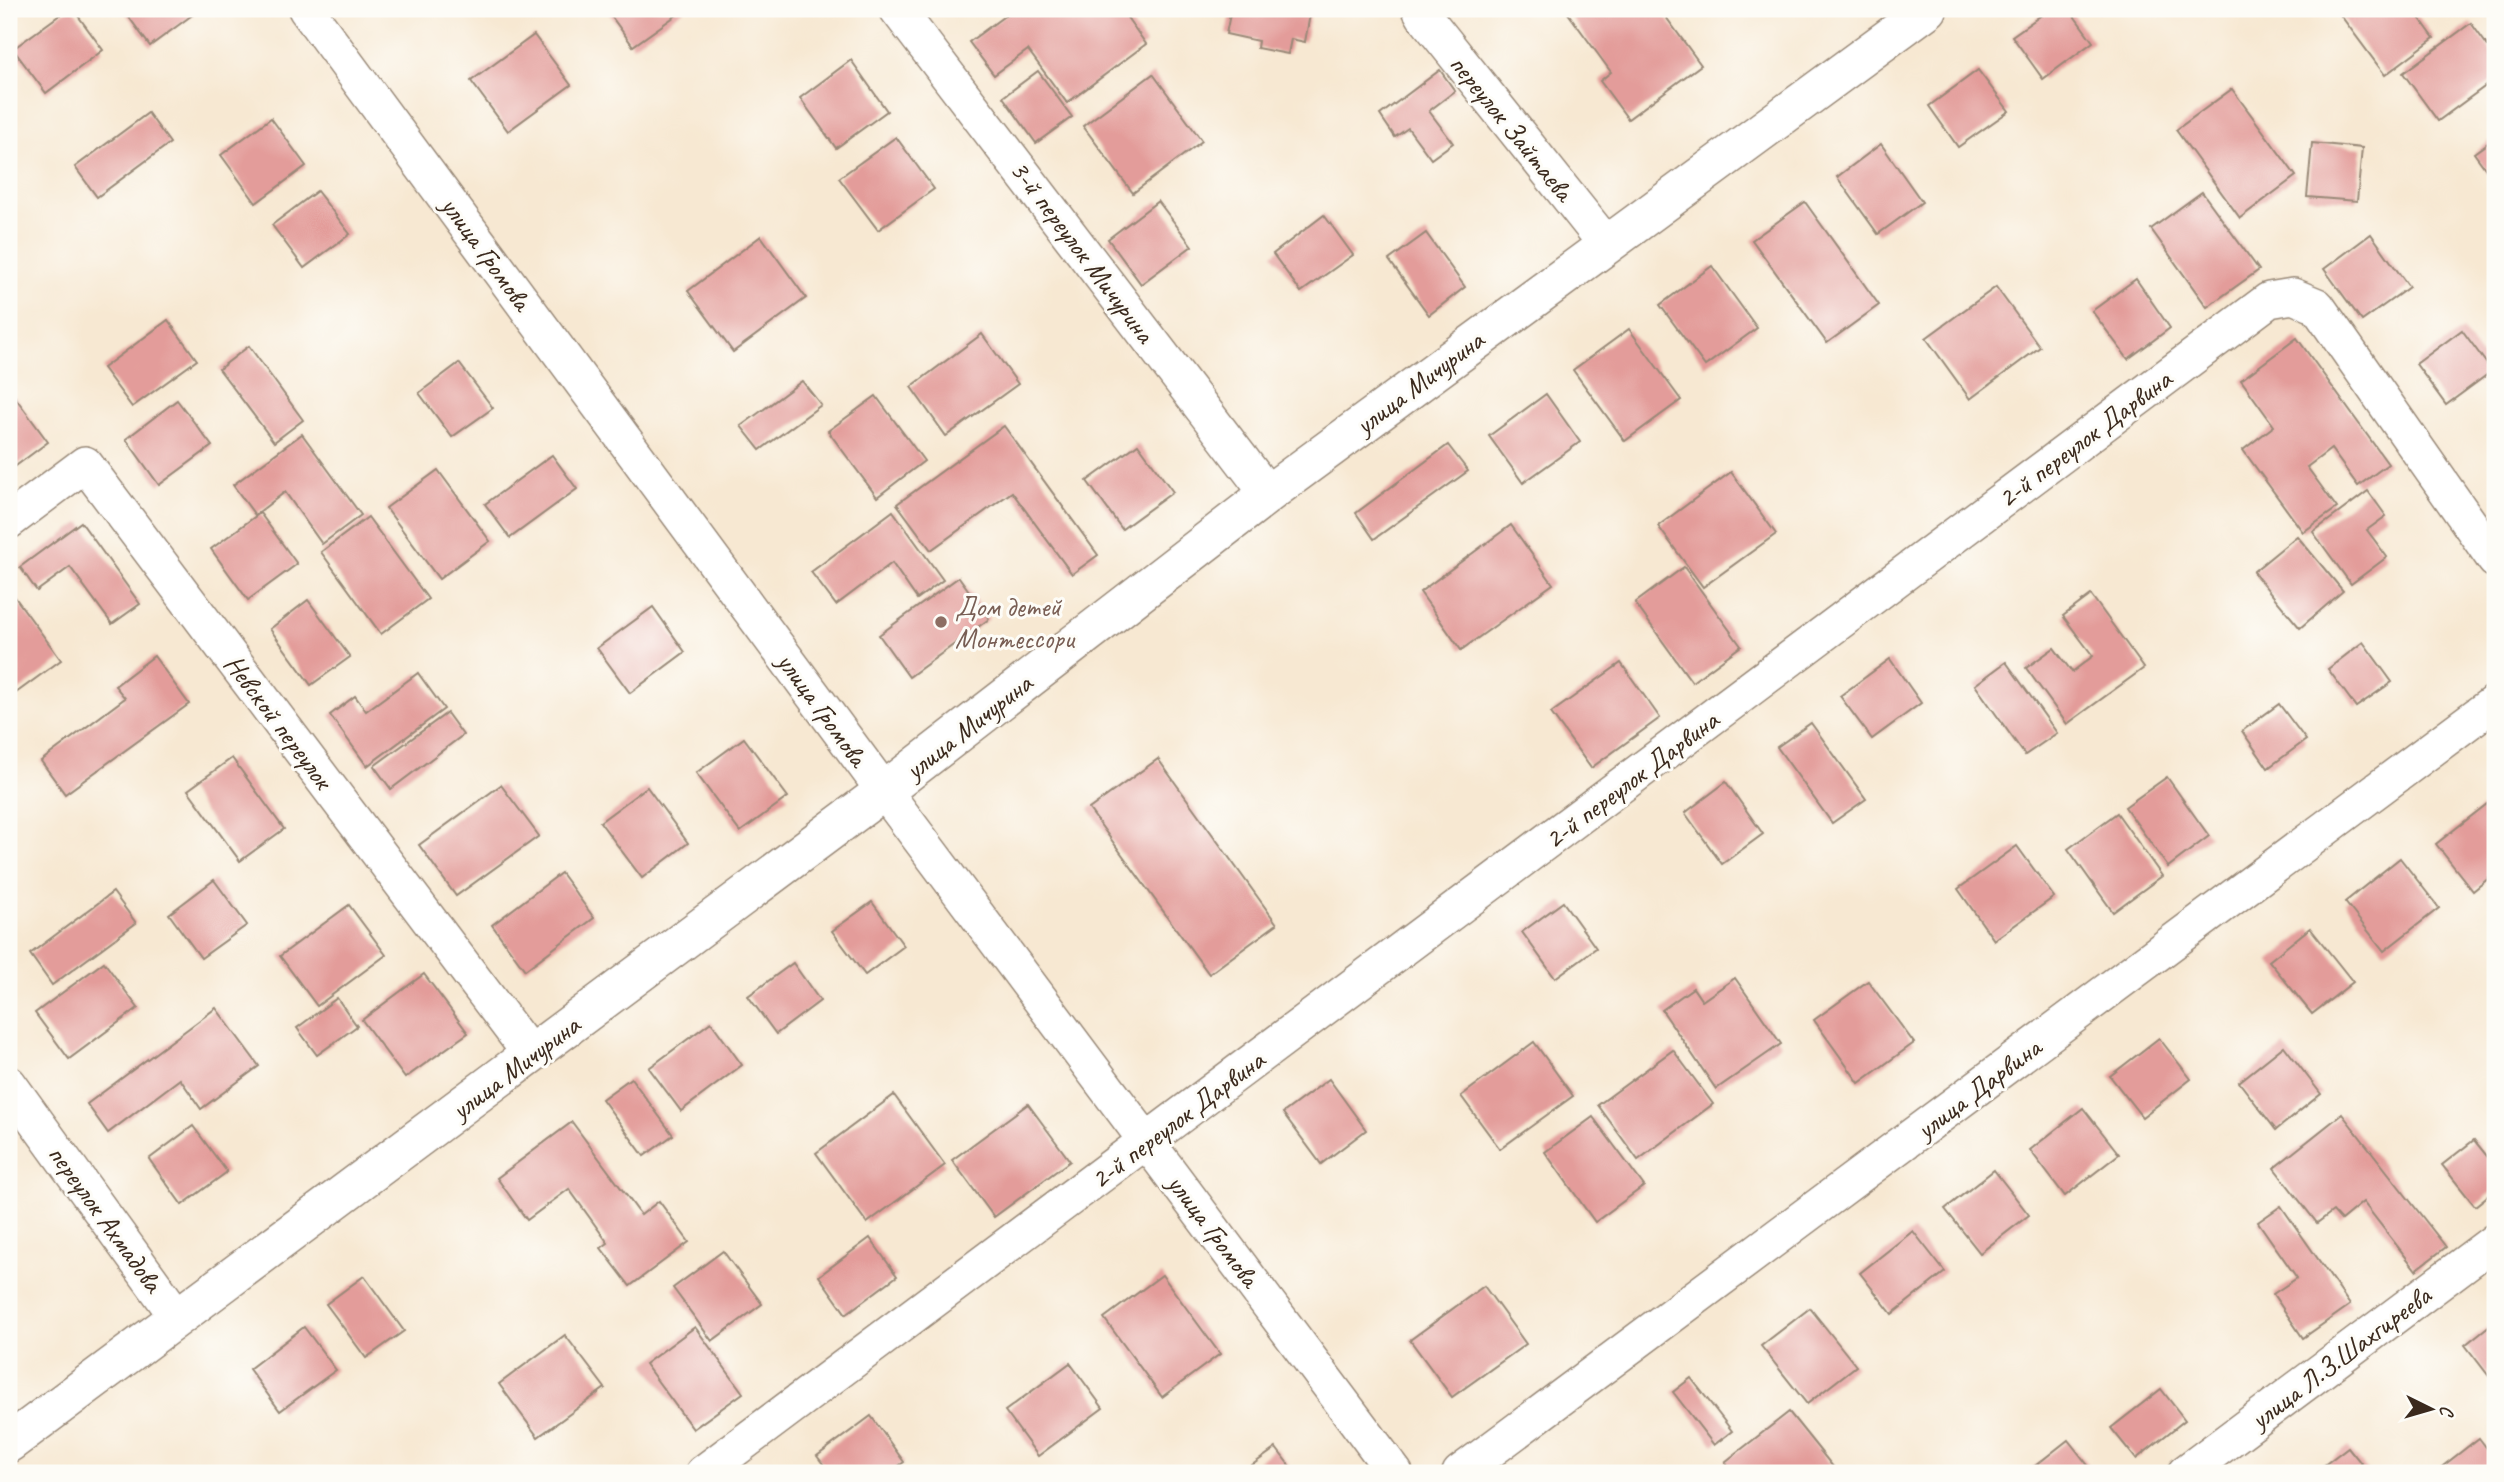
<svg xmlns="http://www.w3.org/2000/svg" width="2504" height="1482" font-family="Caveat,sans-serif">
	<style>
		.building { fill: #e39c9a }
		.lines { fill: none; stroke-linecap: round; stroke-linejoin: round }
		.minor-casing { stroke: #998978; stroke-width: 38 }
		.tertiary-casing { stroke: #998978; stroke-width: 41 }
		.minor { stroke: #fff; stroke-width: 35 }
		.tertiary { stroke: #fff; stroke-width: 38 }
		.education-dot { fill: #8d6e63; stroke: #fdfcf7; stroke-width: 2.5 }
		.labels { text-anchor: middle; stroke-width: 6; stroke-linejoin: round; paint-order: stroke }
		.street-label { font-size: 28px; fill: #3b2a1e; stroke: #fdfcf7 }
		.education-label { font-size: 28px; fill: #785e54; stroke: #fdfcf7; text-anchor: start }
	</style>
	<rect width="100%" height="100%" fill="#fdfcf7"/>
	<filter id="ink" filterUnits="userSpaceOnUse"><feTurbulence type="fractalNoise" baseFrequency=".0143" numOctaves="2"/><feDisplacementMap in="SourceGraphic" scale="14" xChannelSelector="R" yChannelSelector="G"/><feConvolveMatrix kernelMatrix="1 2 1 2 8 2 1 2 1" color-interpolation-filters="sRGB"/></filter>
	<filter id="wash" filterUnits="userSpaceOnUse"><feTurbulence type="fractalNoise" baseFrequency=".00686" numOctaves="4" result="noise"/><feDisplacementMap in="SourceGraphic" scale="28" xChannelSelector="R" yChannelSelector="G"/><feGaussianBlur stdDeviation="1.57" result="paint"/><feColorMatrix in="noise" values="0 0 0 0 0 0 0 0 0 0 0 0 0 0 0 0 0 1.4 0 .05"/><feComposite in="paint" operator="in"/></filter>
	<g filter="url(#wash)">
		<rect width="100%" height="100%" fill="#f7e8d2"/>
		<g id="blocks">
			<g class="building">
				<polygon points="68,9 73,9 103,50 46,93 13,49"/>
				<polygon points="123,9 191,9 195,13 150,46"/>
				<polygon points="606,9 685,9 633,46"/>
				<polygon points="1014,9 1121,9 1146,44 1067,103 1028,50 994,75 969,42"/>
				<polygon points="1231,9 1266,11 1266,9 1311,9 1305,42 1291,39 1288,54 1257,48 1258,41 1226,34"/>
				<polygon points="1565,9 1660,9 1701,65 1628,119 1600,81 1611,72"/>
				<polygon points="2050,9 2069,9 2093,42 2043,79 2012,36"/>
				<polygon points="2336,9 2413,9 2434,38 2385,75"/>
				<polygon points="2471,23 2495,56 2495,79 2438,121 2403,73"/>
				<polygon points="534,35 571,85 508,131 471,81"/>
				<polygon points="851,60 887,111 836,148 800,98"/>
				<polygon points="1440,70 1455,91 1429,111 1453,143 1431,159 1408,128 1395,137 1380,115"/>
				<polygon points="1978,70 2009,111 1958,147 1929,106"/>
				<polygon points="1038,71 1072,117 1036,143 1003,97"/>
				<polygon points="1153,74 1202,141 1133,193 1083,126"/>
				<polygon points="2232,89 2296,176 2240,218 2176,130"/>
				<polygon points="148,113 170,143 97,197 75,167"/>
				<polygon points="271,118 306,166 256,203 221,155"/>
				<polygon points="896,137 934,189 878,230 839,178"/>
				<polygon points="2495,138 2495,182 2474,153"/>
				<polygon points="2312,143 2362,148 2357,201 2307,197"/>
				<polygon points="1881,144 1922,202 1878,234 1837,177"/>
				<polygon points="317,191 350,234 304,268 272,225"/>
				<polygon points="2202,192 2259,270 2207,307 2151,229"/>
				<polygon points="1158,201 1192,246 1141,284 1108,239"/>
				<polygon points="1805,202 1879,305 1827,343 1752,240"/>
				<polygon points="1324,215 1353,255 1301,292 1273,254"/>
				<polygon points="1426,233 1465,287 1429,315 1389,260"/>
				<polygon points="2371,234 2409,287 2362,321 2324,269"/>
				<polygon points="761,236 806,298 733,352 688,291"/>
				<polygon points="1712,266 1757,328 1705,366 1660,305"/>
				<polygon points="2136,279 2170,328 2128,359 2092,311"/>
				<polygon points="1996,287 2040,347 1970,399 1926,338"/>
				<polygon points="168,320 197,360 132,407 103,368"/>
				<polygon points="1629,329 1681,400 1625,441 1573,370"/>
				<polygon points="2462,330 2492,371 2446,405 2416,364"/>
				<polygon points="982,334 1018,384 946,436 911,387"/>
				<polygon points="2297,338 2388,464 2358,486 2331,449 2307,467 2337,508 2303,532 2243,450 2274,426 2241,380"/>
				<polygon points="249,346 303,420 274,442 219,369"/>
				<polygon points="459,363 493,408 452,437 419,393"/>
				<polygon points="802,381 821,405 760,450 741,426"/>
				<polygon points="1546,394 1580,442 1523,483 1489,436"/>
				<polygon points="876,396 924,461 877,497 828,431"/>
				<polygon points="15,397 48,442 9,471 9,401"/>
				<polygon points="177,400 212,446 159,485 126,439"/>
				<polygon points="1004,426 1098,555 1072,574 1012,492 931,550 897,504"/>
				<polygon points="302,434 361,515 322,544 285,492 255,515 233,485"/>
				<polygon points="2495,434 2495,448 2489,439"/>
				<polygon points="1138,444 1173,492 1122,529 1087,481"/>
				<polygon points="1448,445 1468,471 1374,539 1356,513"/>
				<polygon points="552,455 577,489 510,538 485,504"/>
				<polygon points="438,470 490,541 439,579 386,508"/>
				<polygon points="1731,472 1776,534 1703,587 1658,526"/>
				<polygon points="2368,491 2386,516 2367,530 2387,557 2351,584 2313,532"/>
				<polygon points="893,511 943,580 917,599 892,563 836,605 811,572"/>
				<polygon points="260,513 297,564 248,600 211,549"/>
				<polygon points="368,517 428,599 381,634 321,552"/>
				<polygon points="81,522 140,604 112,624 70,567 37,591 20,567"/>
				<polygon points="1511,525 1553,584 1461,650 1420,592"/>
				<polygon points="2297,536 2343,591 2300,628 2253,572"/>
				<polygon points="1684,567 1741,646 1692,682 1635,603"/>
				<polygon points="959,577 989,619 909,677 879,635"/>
				<polygon points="9,589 61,660 9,698"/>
				<polygon points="2091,595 2144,668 2067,724 2026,668 2054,648 2072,672 2093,656 2063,616"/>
				<polygon points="308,600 350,657 311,685 270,629"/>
				<polygon points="653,607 685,652 630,693 597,648"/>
				<polygon points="2363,642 2392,682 2356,707 2328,669"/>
				<polygon points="154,656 189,704 65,794 41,761 125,698 115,686"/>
				<polygon points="1890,659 1921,703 1872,739 1840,696"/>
				<polygon points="2006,662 2057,733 2025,755 1975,685"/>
				<polygon points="1621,663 1660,718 1591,768 1551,713"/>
				<polygon points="418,673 444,709 367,766 330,715 355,696 366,711"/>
				<polygon points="2279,704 2306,740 2268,768 2242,731"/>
				<polygon points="447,713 463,735 391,789 374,766"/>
				<polygon points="1811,723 1866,799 1832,823 1777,747"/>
				<polygon points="744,738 788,797 740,832 696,773"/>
				<polygon points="232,758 284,829 240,861 188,790"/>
				<polygon points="1158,759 1277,924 1209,974 1089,809"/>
				<polygon points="2167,777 2209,836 2168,867 2125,807"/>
				<polygon points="1726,782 1763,834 1722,864 1685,813"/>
				<polygon points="501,785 539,836 456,896 419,845"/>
				<polygon points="647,787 688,843 642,878 600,822"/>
				<polygon points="2487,804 2495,814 2495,873 2473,891 2436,844"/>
				<polygon points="2117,813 2162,876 2113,912 2068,849"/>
				<polygon points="2017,846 2054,897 1994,940 1958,889"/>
				<polygon points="2400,858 2439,908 2384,951 2345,902"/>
				<polygon points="561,873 594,918 525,970 492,925"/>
				<polygon points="214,880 247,925 201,958 169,914"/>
				<polygon points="113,892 136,923 52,985 30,954"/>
				<polygon points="872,902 904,946 865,975 832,931"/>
				<polygon points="1563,902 1596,948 1555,978 1522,932"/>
				<polygon points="349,905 386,955 317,1006 280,956"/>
				<polygon points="2310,928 2353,982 2312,1014 2269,961"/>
				<polygon points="104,962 138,1008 69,1059 35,1013"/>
				<polygon points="793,963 820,1001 776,1034 748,996"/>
				<polygon points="424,974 468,1033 405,1078 362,1020"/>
				<polygon points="1735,978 1781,1044 1716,1089 1662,1010 1693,988 1702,1001"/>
				<polygon points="1868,981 1914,1043 1859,1083 1814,1020"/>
				<polygon points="337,998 357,1026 317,1055 297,1028"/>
				<polygon points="216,1008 259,1066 201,1109 180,1079 108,1133 87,1104"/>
				<polygon points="711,1022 742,1065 681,1111 649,1068"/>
				<polygon points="2159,1038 2191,1079 2142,1117 2110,1076"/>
				<polygon points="1534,1042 1573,1096 1500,1149 1461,1096"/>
				<polygon points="2284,1046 2321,1094 2276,1130 2239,1082"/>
				<polygon points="1673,1050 1713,1104 1638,1160 1598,1105"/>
				<polygon points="631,1078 673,1135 644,1156 602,1099"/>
				<polygon points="1329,1079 1366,1130 1321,1164 1283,1113"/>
				<polygon points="894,1095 945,1165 867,1223 816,1153"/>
				<polygon points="1028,1104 1070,1161 994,1217 952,1160"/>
				<polygon points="2083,1108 2119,1154 2065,1196 2030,1150"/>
				<polygon points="2342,1114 2446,1247 2416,1270 2363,1202 2341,1220 2333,1211 2317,1223 2274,1168"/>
				<polygon points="1593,1117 1644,1186 1595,1222 1545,1152"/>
				<polygon points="572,1122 641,1215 659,1201 689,1242 630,1286 601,1248 608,1243 569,1189 527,1220 497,1178"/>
				<polygon points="193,1126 227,1172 182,1205 149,1159"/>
				<polygon points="2474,1140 2495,1166 2495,1190 2475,1206 2442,1165"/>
				<polygon points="1994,1170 2029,1215 1980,1253 1945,1209"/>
				<polygon points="2281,1206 2350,1305 2303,1338 2273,1294 2297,1278 2258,1222"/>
				<polygon points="1913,1231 1945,1272 1892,1314 1860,1273"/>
				<polygon points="870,1238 897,1276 846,1314 819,1276"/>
				<polygon points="723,1251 762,1304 712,1341 673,1288"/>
				<polygon points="1162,1275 1220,1354 1162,1397 1104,1318"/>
				<polygon points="364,1276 404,1331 366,1358 326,1304"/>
				<polygon points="1484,1286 1526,1344 1452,1397 1410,1340"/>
				<polygon points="1810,1308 1856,1366 1807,1404 1761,1346"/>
				<polygon points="2495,1321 2495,1384 2465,1345"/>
				<polygon points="304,1327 336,1370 280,1411 249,1369"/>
				<polygon points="695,1327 743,1393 693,1429 645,1364"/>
				<polygon points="565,1335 605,1388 538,1437 499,1384"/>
				<polygon points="1070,1363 1103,1408 1038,1456 1005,1411"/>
				<polygon points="1691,1378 1732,1431 1714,1445 1673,1392"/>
				<polygon points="2161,1389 2185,1420 2136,1459 2111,1428"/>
				<polygon points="1789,1412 1838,1473 1733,1473 1725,1462"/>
				<polygon points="871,1416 904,1462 889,1473 830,1473 817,1456"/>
				<polygon points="2479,1438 2495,1459 2495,1473 2434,1473"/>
				<polygon points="2068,1440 2094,1473 2026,1473"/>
				<polygon points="2348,1447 2369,1473 2314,1473"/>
				<polygon points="1276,1448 1295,1473 1241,1473"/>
			</g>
		</g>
	</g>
	<g filter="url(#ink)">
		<use href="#blocks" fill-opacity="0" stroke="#998978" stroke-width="2"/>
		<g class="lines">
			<g class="minor-casing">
				<g id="minor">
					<polyline points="306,9 884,791 1395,1473"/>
					<polyline points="897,9 1268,494"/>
					<polyline points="1420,9 1424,16 1606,244"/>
					<polyline points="9,521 85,464 531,1055"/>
					<polyline points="9,1084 178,1318"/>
					<polyline points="703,1473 2269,300 2293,296 2317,306 2495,560"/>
					<polyline points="1460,1473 2495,702"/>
					<polyline points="2185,1473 2495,1241"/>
				</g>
			</g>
			<g class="tertiary-casing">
				<polyline id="tertiary" points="9,1443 884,791 1268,494 1928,9"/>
			</g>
			<use href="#minor" class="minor"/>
			<use href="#tertiary" class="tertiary"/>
		</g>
	</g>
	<circle class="education-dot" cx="941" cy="622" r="7"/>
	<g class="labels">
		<g class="street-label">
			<text transform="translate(1512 127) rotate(51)" y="10">переулок Зайтаева</text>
			<text transform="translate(1083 251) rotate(53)" y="10">3-й переулок Мичурина</text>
			<text transform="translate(487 253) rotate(54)" y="10">улица Громова</text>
			<text transform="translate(1419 382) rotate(-37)" y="10">улица Мичурина</text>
			<text transform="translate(2084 438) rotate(-37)" y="10">2-й переулок Дарвина</text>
			<text transform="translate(823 709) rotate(54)" y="10">улица Громова</text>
			<text transform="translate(279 721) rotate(53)" y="10">Невской переулок</text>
			<text transform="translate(968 726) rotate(-38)" y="10">улица Мичурина</text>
			<text transform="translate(1631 779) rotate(-37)" y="10">2-й переулок Дарвина</text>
			<text transform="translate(515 1067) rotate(-37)" y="10">улица Мичурина</text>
			<text transform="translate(1978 1088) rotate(-37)" y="10">улица Дарвина</text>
			<text transform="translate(1177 1119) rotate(-37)" y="10">2-й переулок Дарвина</text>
			<text transform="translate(106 1218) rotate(54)" y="10">переулок Ахмадова</text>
			<text transform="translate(1214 1230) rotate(53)" y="10">улица Громова</text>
			<text transform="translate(2340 1357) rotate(-37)" y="10">улица Л.З.Шахгиреева</text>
		</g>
		<g class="education-label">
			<text x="955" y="616">Дом детей<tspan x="955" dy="32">Монтессори</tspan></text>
		</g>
	</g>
	<rect width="2504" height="1482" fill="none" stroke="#fdfcf7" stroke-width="35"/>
	<g transform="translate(2431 1409) rotate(95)" stroke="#fdfcf7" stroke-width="5" paint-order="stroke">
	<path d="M0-5L12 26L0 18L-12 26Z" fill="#3b2a1e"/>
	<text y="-10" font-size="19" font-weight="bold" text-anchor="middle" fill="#3b2a1e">С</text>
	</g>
</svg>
